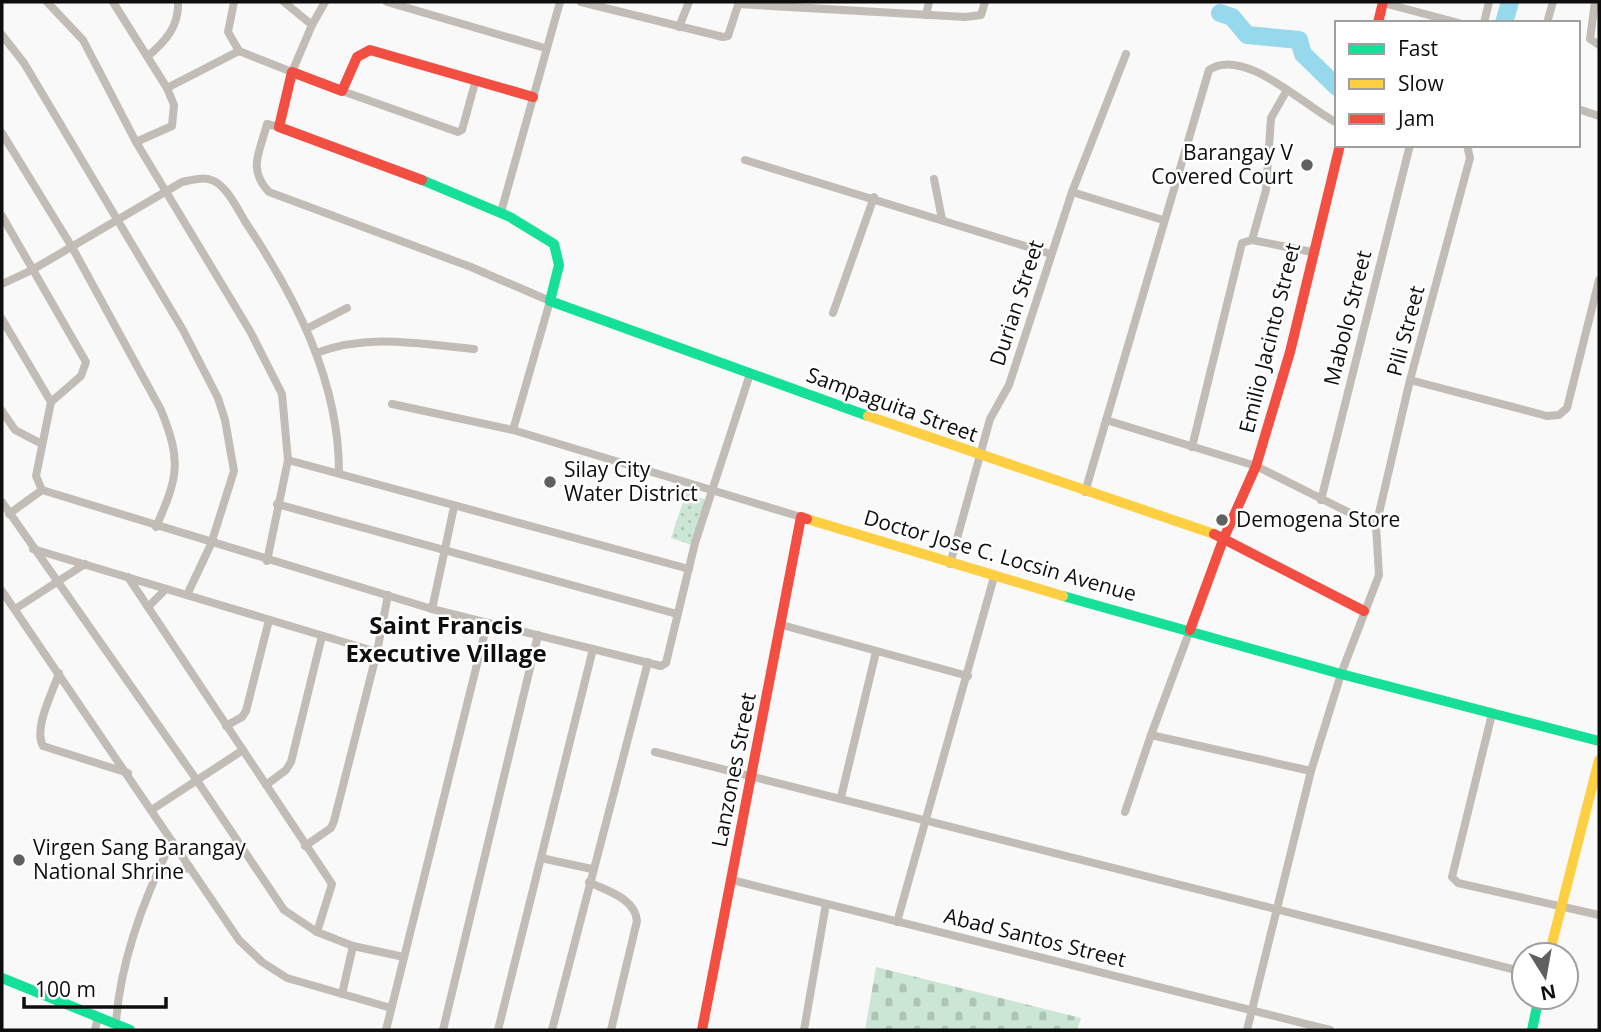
<svg xmlns="http://www.w3.org/2000/svg" width="1601" height="1032" font-family="'Open Sans',sans-serif">
	<style>
		.cemetery { fill: url(#cemetery-stones) }
		.park { fill: url(#park-dots) }
		.lines { fill: none; stroke-linecap: round; stroke-linejoin: round }
		.river { stroke: #96d9ec; stroke-width: 18 }
		.street { stroke: #c2bcb6; stroke-width: 8 }
		.fast { stroke: #16e098; stroke-width: 10 }
		.slow { stroke: #ffcf43; stroke-width: 10 }
		.jam { stroke: #f24e42; stroke-width: 10 }
		.poi-dot { fill: #616061; stroke: #fff; stroke-width: 2.5 }
		.labels { text-anchor: middle; stroke-width: 5; stroke-linejoin: round; paint-order: stroke }
		.poi-label { font-size: 21px; fill: #0f0e0f; stroke: #fff; text-anchor: start }
		.street-label { font-size: 21px; fill: #0f0e0f; stroke: #fff }
		.quarter-label { font-size: 24px; font-weight: bold; fill: #0f0e0f; stroke: #fff }
	</style>
	<defs>
		<pattern id="cemetery-stones" width="16" height="16" patternUnits="userSpaceOnUse" patternTransform="scale(1.75)"><rect width="16" height="16" fill="#cce6d6"/><path d="M2 7V4a2 2 0 0 1 4 0v3zM10 15v-3a2 2 0 0 1 4 0v3z" fill="#aec4b6"/></pattern>
		<pattern id="park-dots" width="8" height="8" patternUnits="userSpaceOnUse" patternTransform="scale(1.75)"><rect width="8" height="8" fill="#cce6d6"/><path d="M2 2h.1M6 6h.1" fill="none" stroke="#aec4b6" stroke-width="1.8" stroke-linecap="round"/></pattern>
	</defs>
	<rect width="100%" height="100%" fill="#f9f9f9"/>
	<polygon class="cemetery" points="876,967 1081,1018 1077,1030 865,1030"/>
	<polygon class="park" points="686,493 707,500 692,545 671,538"/>
	<g class="lines">
		<g class="river">
			<polyline points="1220,13 1232,17 1247,35 1299,40 1303,54 1337,87"/>
			<polyline points="1504,23 1510,2"/>
		</g>
		<g class="street">
			<polyline points="47,2 83,40 136,142 250,331 282,394 288,460 267,561"/>
			<polyline points="113,2 167,88 174,105 172,126 136,142"/>
			<polyline points="234,2 228,32 239,51 292,72 312,25"/>
			<polyline points="284,2 312,25 325,2"/>
			<polyline points="387,2 545,48"/>
			<polyline points="581,2 723,37 728,36 739,2"/>
			<polyline points="1595,2 1590,39 1599,45"/>
			<polyline points="1383,3 1459,23"/>
			<polyline points="738,4 965,17 981,15 985,2"/>
			<polyline points="926,15 929,2"/>
			<polyline points="1484,23 1489,2"/>
			<polyline points="1547,23 1553,2"/>
			<polyline points="679,27 689,2"/>
			<polyline points="2,35 24,63 183,330 218,398 225,420 234,471 211,544 187,595"/>
			<path d="M148,56C166,41 179,26 178,2"/>
			<polyline points="167,88 239,51"/>
			<polyline points="342,91 458,132 462,130 475,83"/>
			<polyline points="1578,109 1599,116"/>
			<path d="M279,127L267,124C260,152 247,169 269,192L471,267L550,301L513,430"/>
			<path d="M2,133L72,247L161,410C182,462 178,477 156,527"/>
			<polyline points="745,160 1051,254"/>
			<polyline points="934,179 942,219"/>
			<polyline points="1072,192 1163,220"/>
			<polyline points="501,212 560,2"/>
			<polyline points="2,216 86,362 81,376 51,402 36,476 42,490 432,609 661,666 666,663 695,543 750,374"/>
			<polyline points="1252,240 1266,190 1271,118 1287,90"/>
			<path d="M2,284L32,270L182,182C192,180 204,176 214,181C228,188 238,210 246,223C296,298 339,381 339,472"/>
			<polyline points="833,313 874,197"/>
			<polyline points="2,319 51,402"/>
			<polyline points="306,329 347,308"/>
			<path d="M316,353C369,333 419,344 474,349"/>
			<polyline points="1410,380 1547,416 1559,415 1567,408 1599,280"/>
			<polyline points="392,404 513,430 801,517"/>
			<polyline points="2,411 15,430 42,444"/>
			<polyline points="1106,420 1256,466 1376,526"/>
			<polyline points="1192,447 1242,243 1252,240 1312,252"/>
			<polyline points="288,460 689,569"/>
			<path d="M1085,492L1209,70C1244,46 1306,107 1337,123"/>
			<polyline points="1321,500 1410,145"/>
			<polyline points="2,502 196,779 284,910 317,932 353,946 404,957"/>
			<polyline points="277,504 677,614"/>
			<polyline points="9,514 42,490"/>
			<polyline points="33,549 377,652"/>
			<polyline points="950,564 990,419 1009,385 1072,192 1126,54"/>
			<polyline points="128,577 332,884 317,932"/>
			<polyline points="2,591 239,940 262,962 287,978 391,1008"/>
			<polyline points="148,607 166,589"/>
			<polyline points="15,609 85,564"/>
			<polyline points="432,609 454,507"/>
			<polyline points="782,625 968,676"/>
			<polyline points="1190,630 1151,735 1311,771"/>
			<path d="M59,673C53,692 33,728 43,746L128,773"/>
			<polyline points="1492,714 1452,877 1458,883 1599,915"/>
			<polyline points="226,726 242,717 246,711 269,620"/>
			<polyline points="655,752 1524,972"/>
			<polyline points="266,785 286,770 291,762 322,636"/>
			<polyline points="841,797 876,652"/>
			<polyline points="153,809 243,750"/>
			<polyline points="1125,812 1151,735"/>
			<polyline points="305,846 331,828 334,821 377,652 388,595"/>
			<polyline points="541,858 592,869"/>
			<polyline points="157,873 190,868"/>
			<polyline points="732,880 1330,1030"/>
			<path d="M589,882C607,891 635,898 637,921L611,1030"/>
			<polyline points="897,922 994,577"/>
			<polyline points="342,994 353,946"/>
			<path d="M116,1023C120,962 145,896 172,841"/>
			<polyline points="95,1030 98,1017"/>
			<polyline points="386,1030 487,624"/>
			<polyline points="443,1030 538,635"/>
			<polyline points="498,1030 593,649"/>
			<polyline points="552,1030 648,662"/>
			<polyline points="804,1030 826,904"/>
			<polyline points="1247,1030 1311,771 1341,674 1379,575 1376,526 1410,380 1470,158 1467,145"/>
		</g>
		<g class="fast">
			<polyline points="422,180 510,217 554,244 559,265 550,301 868,416"/>
			<polyline points="1063,596 1341,674 1599,741"/>
			<polyline points="2,978 130,1030"/>
			<polyline points="1532,1030 1539,997"/>
		</g>
		<g class="slow">
			<polyline points="868,416 1214,534"/>
			<polyline points="807,519 1063,596"/>
			<polyline points="1549,955 1599,760"/>
		</g>
		<g class="jam">
			<polyline points="1378,23 1383,2"/>
			<polyline points="422,180 279,127 292,72 342,91 357,57 370,50 533,97"/>
			<polyline points="1214,534 1364,611"/>
			<polyline points="1190,630 1223,540 1256,466 1290,352 1340,145"/>
			<polyline points="702,1030 801,517 807,519"/>
		</g>
	</g>
	<g class="poi-dot">
		<circle cx="1307" cy="165" r="7"/>
		<circle cx="550" cy="482" r="7"/>
		<circle cx="1222" cy="520" r="7"/>
		<circle cx="19" cy="860" r="7"/>
	</g>
	<g class="labels">
		<g class="poi-label">
			<text x="1293" y="160" text-anchor="end">Barangay V<tspan x="1293" dy="24">Covered Court</tspan></text>
			<text x="564" y="477">Silay City<tspan x="564" dy="24">Water District</tspan></text>
			<text x="1236" y="527">Demogena Store</text>
			<text x="33" y="855">Virgen Sang Barangay<tspan x="33" dy="24">National Shrine</tspan></text>
		</g>
		<g class="street-label">
			<text transform="translate(1017 303) rotate(-72)" y="7">Durian Street</text>
			<text transform="translate(1348 318) rotate(-76)" y="7">Mabolo Street</text>
			<text transform="translate(1406 331) rotate(-75)" y="7">Pili Street</text>
			<text transform="translate(1270 338) rotate(-76)" y="7">Emilio Jacinto Street</text>
			<text transform="translate(892 405) rotate(20)" y="7">Sampaguita Street</text>
			<text transform="translate(1000 556) rotate(16)" y="7">Doctor Jose C. Locsin Avenue</text>
			<text transform="translate(734 770) rotate(-79)" y="7">Lanzones Street</text>
			<text transform="translate(1035 938) rotate(14)" y="7">Abad Santos Street</text>
		</g>
		<g class="quarter-label">
			<text x="446" y="634">Saint Francis<tspan x="446" dy="28">Executive Village</tspan></text>
		</g>
	</g>
	<rect width="1601" height="1032" fill="none" stroke="#0f0e0f" stroke-width="7"/>
	<rect x="1335" y="21" width="245" height="126" fill="#ffffff" stroke="#9f9f9f" stroke-width="2"/>
	<rect x="1349" y="44" width="35" height="10" fill="#16e098" stroke="#9f9f9f" stroke-width="2"/>
	<text x="1398" y="56" font-size="21" fill="#0f0e0f">Fast</text>
	<rect x="1349" y="79" width="35" height="10" fill="#ffcf43" stroke="#9f9f9f" stroke-width="2"/>
	<text x="1398" y="91" font-size="21" fill="#0f0e0f">Slow</text>
	<rect x="1349" y="114" width="35" height="10" fill="#f24e42" stroke="#9f9f9f" stroke-width="2"/>
	<text x="1398" y="126" font-size="21" fill="#0f0e0f">Jam</text>
	<g transform="translate(1545 976) rotate(169)"><circle r="33" fill="#ffffff" stroke="#9f9f9f" stroke-width="2"/>
	<path d="M0-5L12 26L0 18L-12 26Z" fill="#616061"/>
	<text y="-10" font-size="19" font-weight="bold" text-anchor="middle" fill="#0f0e0f">N</text>
	</g>
	<path d="M24 997v10h142v-10" fill="none" stroke="#0f0e0f" stroke-width="3.5"/>
	<text x="35" y="997" font-size="21" fill="#0f0e0f" stroke="#ffffff" stroke-width="5" paint-order="stroke">100 m</text>
</svg>
